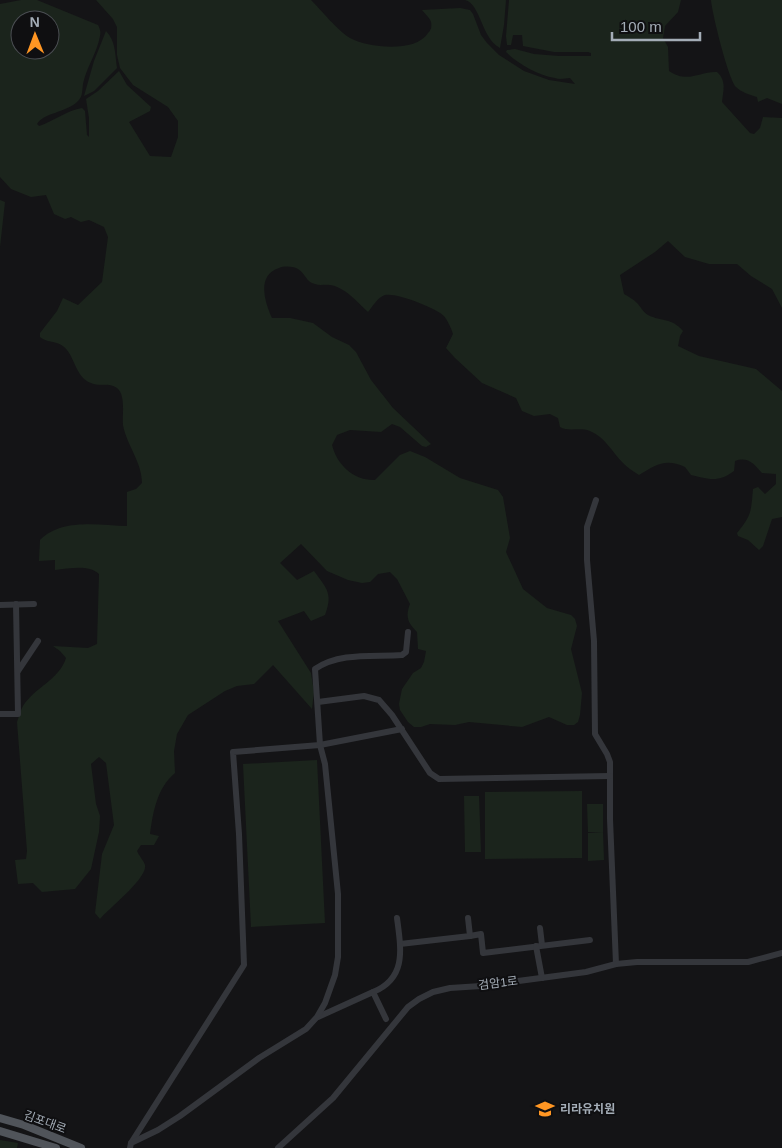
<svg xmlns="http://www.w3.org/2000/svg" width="782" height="1148" font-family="Helvetica,'Noto Sans KR',sans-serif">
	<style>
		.green { fill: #1b241c; fill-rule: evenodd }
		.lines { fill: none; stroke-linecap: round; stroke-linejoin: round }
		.minor { stroke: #34363b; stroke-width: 6 }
		.major { stroke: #50545a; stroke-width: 8 }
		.labels { text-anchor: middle; stroke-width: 4; stroke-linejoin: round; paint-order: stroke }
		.street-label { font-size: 12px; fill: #a4adb7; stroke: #0f0f11 }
		.poi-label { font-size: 12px; font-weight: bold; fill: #a4adb7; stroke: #0f0f11; text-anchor: start }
	</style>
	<rect width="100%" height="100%" fill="#141416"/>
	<g class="green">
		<path d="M21,0H37L98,25C100,29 101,32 100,36C97,53 86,68 83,84C82,91 83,97 77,102C67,112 43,113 37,124L39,126C52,122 68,110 82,108L85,111L87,135L89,137V118L86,99L98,91L119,71L127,85L151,107L150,111L129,122L150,156L171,157L178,137V121L168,107L133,85L120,68L117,55V27L113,19L96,0H311C321,10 338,31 350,38C368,48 416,53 428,33C431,30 432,27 431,22C430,18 425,14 422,10L460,8L470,10L473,14L481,35L487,43L499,55L524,71L549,80L575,84L570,78C565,78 560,80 555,78C538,75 518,64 506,52L507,50L515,49L534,54L559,56H591V53L588,52H554L523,46L522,35H513L511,45H507L506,36L509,0H681L678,12L665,26L663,38L668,47L669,71C688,84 700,71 717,72C727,81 723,91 722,102L750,133L754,134L760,128L763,117L782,118V308L772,289L751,276L737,264H709L685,257L668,241L655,252L620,275L624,294C629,297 633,299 637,303C641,307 643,312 648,315C662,322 671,317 683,331L680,336L678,346L699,356L756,369L782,391V517L772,519L763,546L759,550L748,540L738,536L737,533C752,515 751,511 753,489L758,487L765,494L776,484V474L762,473C754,464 748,456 735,461L734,471C718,483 709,479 691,475L685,467C665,458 656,465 639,475C633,471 628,468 623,463C612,452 605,437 590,431C580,427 568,432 560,427L558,418L550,414L534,416L522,411L516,398L482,383L455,358L446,348L453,334C451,328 448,321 444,316C437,308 395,292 385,295C377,298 373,306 368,312C357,302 345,287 330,285C325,284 320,286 315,284C306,282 305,273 298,269C292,266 284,266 279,268C256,275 265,303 272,318H290L313,323L332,337L349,345L356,352L371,380L393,408L431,444L426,447L422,446L400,427L392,424L381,432L350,430L337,435L332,445C337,465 354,481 375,480L400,455L410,451L425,457L460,478L498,490L503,497L510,538L506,552L523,589L547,608L571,615L575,619L577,626L571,649L582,693L580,715L578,722L574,725H567L549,717L522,727L469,722L455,725L430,724L421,727H414L408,722L400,710L399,704L402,689L413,673L421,668L424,662L426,651L418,649L417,632C408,623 405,617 410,604L397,579L390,572L378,574L370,582L362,583L348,580L327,571L301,544L280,563L297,580L314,571C327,589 333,593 325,615L311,621L304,611L278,621L311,673L314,692L312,709L273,665L254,684L237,686L225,691L188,715L177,734L174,751L175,773C157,788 153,812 150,834L159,836L154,845H141L137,851C139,856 144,861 145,865C148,878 108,909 100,919L95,913L102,854L114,825L106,763L99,757L91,764L96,804L100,816L99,832L91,869L75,889L42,892L33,883L18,884L15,860L26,859L27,851L17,722C19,717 20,711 23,706C34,688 60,679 66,658L60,651L53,646L88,648L97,644L99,574C88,564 69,569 55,570V560L39,561L40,540C61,518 99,525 127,526V492L136,489L142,483C142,462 127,446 123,425C122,415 126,395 117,388C109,382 99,387 91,383C77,378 75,360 67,350C58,339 48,344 40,337V333L57,311L63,298L78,305L102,282L108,237L104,227L89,220L81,222L71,217L65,219L54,214L46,195L31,197L11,189L0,177V4ZM20,20H50V50H20Z"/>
		<path d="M465,0H506L504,25L500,48C481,38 481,4 465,0Z"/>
		<path d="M711,0H782V104L767,98L758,102L757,97C750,95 741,92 736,87C728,78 712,13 711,0Z"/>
		<path d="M106,31C116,41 115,55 117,68L94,91L84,96L94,61Z"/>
		<polygon points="0,200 5,202 0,247"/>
		<polygon points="317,760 325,923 251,927 243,764"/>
		<polygon points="582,791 582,858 485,859 485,792"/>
		<polygon points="464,796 479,796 481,852 465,852"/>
		<polygon points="587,804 603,804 603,832 588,832"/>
		<polygon points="603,832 604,860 588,861 588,833"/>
		<polygon points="0,1140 18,1143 17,1148 0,1148"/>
	</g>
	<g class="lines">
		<g class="minor">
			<polyline points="596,500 587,527 587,560 594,641 595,734 607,754 610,762 610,819 616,964"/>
			<polyline points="0,605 34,604"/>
			<polyline points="18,671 38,641"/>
			<polyline points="318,702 364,696 379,700 392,715 430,773 439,779 610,776"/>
			<polyline points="0,714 18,714 16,604"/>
			<polyline points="540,928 542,945"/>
			<polyline points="470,936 481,934 483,953 590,940"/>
			<polyline points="400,944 470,936 468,918"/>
			<polyline points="536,946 542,978"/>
			<path d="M373,992C407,978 401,949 397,918"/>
			<polyline points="318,1017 373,992 386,1019"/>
			<polyline points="131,1143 244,965 239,834 233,752 320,745 402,729"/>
			<path d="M130,1148L131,1143L158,1130L180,1116L259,1058L306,1029L317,1017L325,1003L335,975L338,957V894L325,764L320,745L315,669C340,652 373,657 402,655L406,652L408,632"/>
			<polyline points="278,1148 333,1098 408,1007 419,999 433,992 450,988 481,986 586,972 616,964 637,962 748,962 782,953"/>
		</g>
		<g class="major">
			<polyline points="0,1118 24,1125 81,1148"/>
			<polyline points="0,1131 56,1148"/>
		</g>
	</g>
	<defs>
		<g id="school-bare" transform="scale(1.5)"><path d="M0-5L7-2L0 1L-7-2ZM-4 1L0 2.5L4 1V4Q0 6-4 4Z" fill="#ff9623" stroke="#0f0f11" stroke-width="2.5" paint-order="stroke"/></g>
	</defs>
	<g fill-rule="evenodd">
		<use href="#school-bare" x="545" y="1109"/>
	</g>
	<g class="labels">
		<g class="street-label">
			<text transform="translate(498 983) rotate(-7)" y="4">검암1로</text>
			<text transform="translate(45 1122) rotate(20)" y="4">김포대로</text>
		</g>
		<g class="poi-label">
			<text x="560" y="1113">리라유치원</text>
		</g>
	</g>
	<g transform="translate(35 35) rotate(359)"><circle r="24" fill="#0f0f11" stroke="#4b4e53"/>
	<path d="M0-4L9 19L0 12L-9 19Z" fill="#ff9623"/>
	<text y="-8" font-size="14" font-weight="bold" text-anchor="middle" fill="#a4adb7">N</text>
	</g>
	<path d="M612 32v8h88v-8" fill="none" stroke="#a4adb7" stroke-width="2.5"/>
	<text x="620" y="32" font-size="15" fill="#a4adb7" stroke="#0f0f11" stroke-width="4" paint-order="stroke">100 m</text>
</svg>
